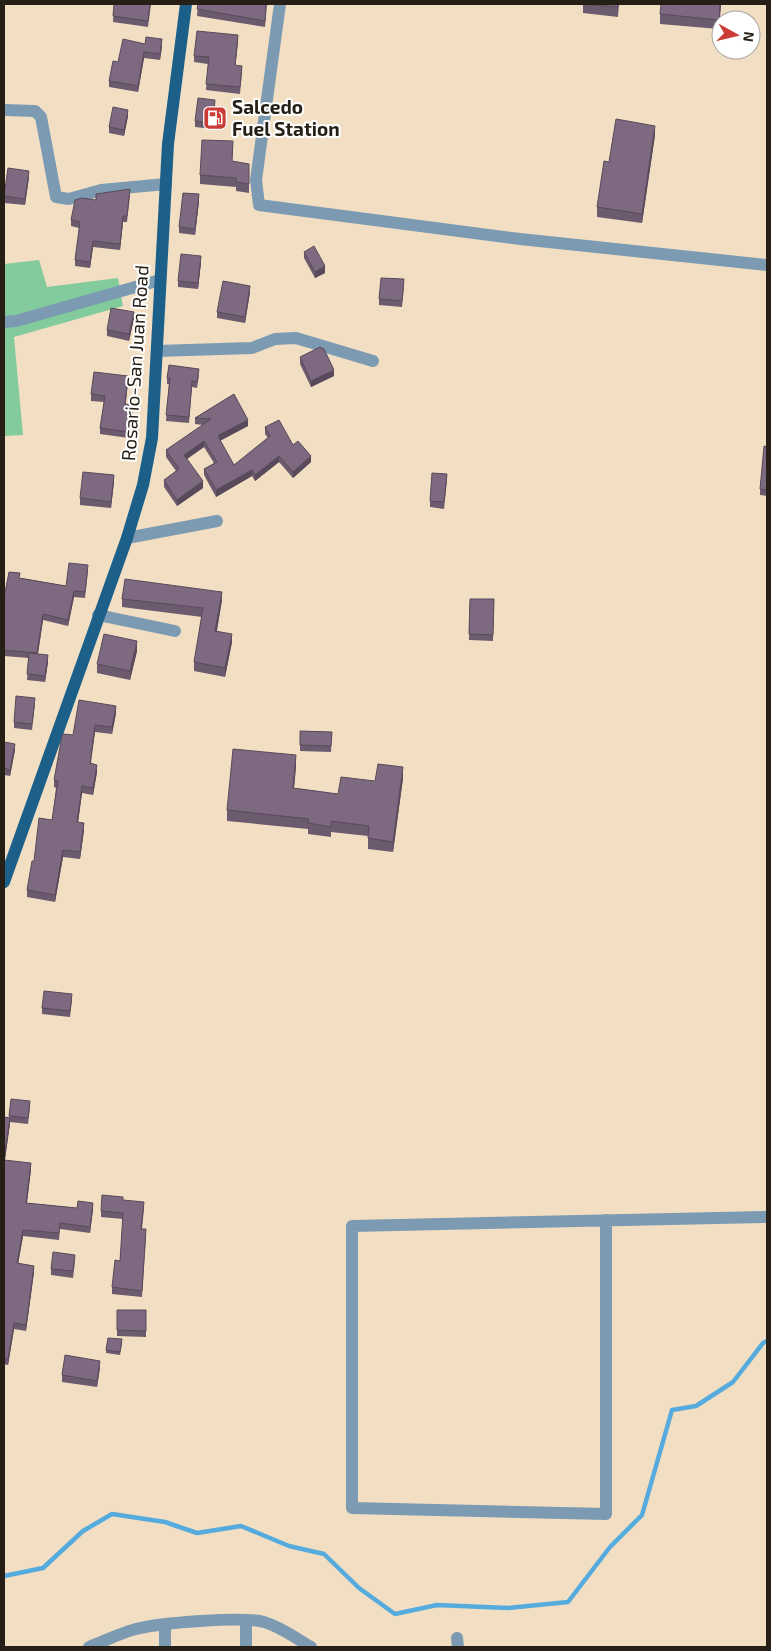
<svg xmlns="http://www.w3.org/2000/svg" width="771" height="1651" font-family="'Exo 2',sans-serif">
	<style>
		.green { fill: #83ca9d }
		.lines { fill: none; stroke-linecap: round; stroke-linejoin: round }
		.stream { stroke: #55abdd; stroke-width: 4.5 }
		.minor { stroke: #7c9bb3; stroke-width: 12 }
		.major { stroke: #1c5f89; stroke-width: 12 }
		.wall { fill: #6c5a6e }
		.shaded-wall { fill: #584a5a }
		.building { fill: #7d6980; stroke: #584a5a }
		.labels { text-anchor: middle; stroke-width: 4; stroke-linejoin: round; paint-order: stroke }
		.poi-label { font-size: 19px; font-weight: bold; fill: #261f15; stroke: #fff; text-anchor: start }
		.street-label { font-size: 19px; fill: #261f15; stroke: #fff }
	</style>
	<rect width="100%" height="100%" fill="#f2dfc3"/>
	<polygon class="green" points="39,260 47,287 118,278 123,306 14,337 23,435 4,436 4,264"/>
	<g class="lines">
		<polyline class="stream" points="4,1576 43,1568 83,1531 112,1514 165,1522 197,1533 241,1526 289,1546 324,1554 359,1588 395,1614 437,1605 508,1608 568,1602 610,1547 642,1515 672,1410 696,1406 733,1382 763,1343 767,1341"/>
		<g class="minor">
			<polyline points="280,4 256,180 259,205 520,239 767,265"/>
			<polyline points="4,110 35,111 41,117 56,197 69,199 101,190 166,184"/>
			<polyline points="4,322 16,321 160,280"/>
			<polyline points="157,351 252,348 275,339 296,338 373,361"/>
			<polyline points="127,538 217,521"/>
			<polyline points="98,615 175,631"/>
			<polyline points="606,1220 606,1514 352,1508 352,1226 767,1217"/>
			<polyline points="246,1620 246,1647"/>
			<polyline points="457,1638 458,1647"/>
			<path d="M89,1647C105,1641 120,1633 136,1629C159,1623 242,1616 264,1622C281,1627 297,1639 311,1647"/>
			<polyline points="165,1647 165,1625"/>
		</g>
		<polyline class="major" points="4,882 127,538 143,485 152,438 168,144 186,4"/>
	</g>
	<g class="wall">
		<polygon points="114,4 161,4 161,5 151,4 148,27 113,22"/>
		<polygon points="198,4 267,4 265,27 197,16"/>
		<polygon points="583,4 619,4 618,17 583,13"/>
		<polygon points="721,4 719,29 660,24 660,14"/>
		<polygon points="238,41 235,65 242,72 240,94 206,90 208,64 194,62 194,56"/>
		<polygon points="145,44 162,46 160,60 144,58 138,92 109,87 109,81 118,62"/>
		<polygon points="215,106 213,129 195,127 195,121"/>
		<polygon points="128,116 124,136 109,133 109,127"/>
		<polygon points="655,135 642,223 597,217 597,207 609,162"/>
		<polygon points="233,150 232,161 249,164 249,193 236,191 236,187 200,184 200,175"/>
		<polygon points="29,177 25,205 4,203 4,196"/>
		<polygon points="130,195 127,222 123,222 120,250 93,247 90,268 75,266 75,260 79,228 71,226 71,220 96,200"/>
		<polygon points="199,201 195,235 179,233 179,227"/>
		<polygon points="304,252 325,273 315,278 304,258"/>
		<polygon points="201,262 198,289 178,287 178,281"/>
		<polygon points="404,286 402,307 379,305 379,299"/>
		<polygon points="250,292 245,323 217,318 217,312"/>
		<polygon points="134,318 129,341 107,336 107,330"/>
		<polygon points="300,357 334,376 311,387 300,364"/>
		<polygon points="199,375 197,388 192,387 189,423 166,421 169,384 167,384 167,378"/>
		<polygon points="128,382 125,404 133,412 129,438 100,434 100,428 104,402 91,401 91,394"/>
		<polygon points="234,394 248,426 220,441 234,465 268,438 265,434 265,427 293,445 311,462 293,478 279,462 255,481 252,476 216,497 204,475 204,469 214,463 204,447 187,459 203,488 177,506 164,487 164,480 176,471 166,457 166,450 203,425 195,424 195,418"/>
		<polygon points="767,447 767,496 760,495 760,489"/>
		<polygon points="447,480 444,509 430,507 430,501"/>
		<polygon points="114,481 111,508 80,505 80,498"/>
		<polygon points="88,571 85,598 74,597 68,626 43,620 38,654 48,662 45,682 27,680 29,658 4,656 4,598 20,578 66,586"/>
		<polygon points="122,599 222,600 217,631 232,642 225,677 194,671 194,662 202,617 122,607"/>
		<polygon points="470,599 494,599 493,641 469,640"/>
		<polygon points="137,651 130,680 97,673 97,664"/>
		<polygon points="35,704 32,730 14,728 14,722"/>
		<polygon points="116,713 112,734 95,732 90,764 97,772 93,795 82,793 78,823 84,830 80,859 63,857 55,902 27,897 27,890 34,861 52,820 56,788 54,787 54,780 73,735"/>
		<polygon points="300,731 332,732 331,752 300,751"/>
		<polygon points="4,742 15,750 10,776 4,775"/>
		<polygon points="296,766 294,788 338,794 375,781 403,778 393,852 368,849 368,836 331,832 331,837 308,834 308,829 227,821 227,810"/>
		<polygon points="72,1000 70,1017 42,1014 42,1008"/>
		<polygon points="11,1099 30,1107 28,1124 10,1122 5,1160 31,1169 27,1203 77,1208 93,1209 90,1233 60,1229 59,1240 23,1236 18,1264 34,1272 26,1331 14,1329 8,1365 4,1364 4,1117 9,1118"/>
		<polygon points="123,1200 144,1208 142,1229 146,1235 142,1297 112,1294 112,1287 120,1261 123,1219 101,1217 101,1211"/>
		<polygon points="75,1261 73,1278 51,1275 51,1269"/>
		<polygon points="117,1310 146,1310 146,1337 117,1336"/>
		<polygon points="122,1343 120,1355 106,1353 106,1350"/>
		<polygon points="100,1367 97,1387 62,1382 62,1375"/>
	</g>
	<g class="shaded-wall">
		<polygon points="720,4 721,4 719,29 719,20"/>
		<polygon points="238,35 238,41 235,71 235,65"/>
		<polygon points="162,39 162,46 160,60 160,54"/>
		<polygon points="144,52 144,58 138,92 138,86"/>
		<polygon points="128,110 128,116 124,136 124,130"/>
		<polygon points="655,126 655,135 642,223 642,214"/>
		<polygon points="29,171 29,177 25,205 25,199"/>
		<polygon points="199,194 199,201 195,235 195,229"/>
		<polygon points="123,216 123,222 120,250 120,244"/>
		<polygon points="93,241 93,247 90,268 90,262"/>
		<polygon points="201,256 201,262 198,289 198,283"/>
		<polygon points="325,266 325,273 315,278 315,272"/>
		<polygon points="250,286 250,292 245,323 245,317"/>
		<polygon points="134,312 134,318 129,341 129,334"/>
		<polygon points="334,370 334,376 311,387 311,381"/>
		<polygon points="128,376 128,382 125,411 125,404"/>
		<polygon points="133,405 133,412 129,438 129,432"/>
		<polygon points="248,420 248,426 219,441 219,435"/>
		<polygon points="204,441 204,447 184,461 184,455"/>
		<polygon points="279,456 279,462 255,481 255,475"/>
		<polygon points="311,456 311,462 293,478 293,472"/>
		<polygon points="252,470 252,476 216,497 216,490"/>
		<polygon points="114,475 114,481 111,508 111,502"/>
		<polygon points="203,481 203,488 177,506 177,500"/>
		<polygon points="74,591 74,597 68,626 68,620"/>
		<polygon points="222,592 222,600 215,639 215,631"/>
		<polygon points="43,614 43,620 37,659 37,653"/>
		<polygon points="232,634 232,642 225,677 225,668"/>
		<polygon points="137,641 137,651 130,680 130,671"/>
		<polygon points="48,655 48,662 45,682 45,676"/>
		<polygon points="116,706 116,713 112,734 112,727"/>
		<polygon points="95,725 95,732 90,770 90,763"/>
		<polygon points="15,744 15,750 10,776 10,770"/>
		<polygon points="296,755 296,766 293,798 293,788"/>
		<polygon points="97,765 97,772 93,795 93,788"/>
		<polygon points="403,767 403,778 393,852 393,842"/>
		<polygon points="82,786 82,793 77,829 77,822"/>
		<polygon points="84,823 84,830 80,859 80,852"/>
		<polygon points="63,850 63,857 55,902 55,895"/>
		<polygon points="10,1118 10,1124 4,1166 4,1160"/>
		<polygon points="31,1163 31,1169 26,1209 26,1203"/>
		<polygon points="93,1203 93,1209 90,1233 90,1227"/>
		<polygon points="23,1230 23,1236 17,1270 17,1263"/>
		<polygon points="34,1266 34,1272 26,1331 26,1325"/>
		<polygon points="14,1323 14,1329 8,1365 8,1359"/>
		<polygon points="100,1361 100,1367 97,1387 97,1381"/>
	</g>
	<g class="building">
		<polygon points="114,4 150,4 148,21 113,16"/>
		<polygon points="198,4 266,4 265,21 197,9"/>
		<polygon points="583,4 618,4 618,7"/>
		<polygon points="661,4 720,4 719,20 660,14"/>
		<polygon points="197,31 238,35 235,65 242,66 240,87 206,84 209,57 194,56"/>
		<polygon points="146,37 162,39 160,54 144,52 138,86 109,81 113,61 118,62 123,39 145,44"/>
		<polygon points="198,98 215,100 213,123 195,121"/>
		<polygon points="113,107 128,110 124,130 109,127"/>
		<polygon points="616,119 655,126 642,214 597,207 604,161 609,162"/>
		<polygon points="202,140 233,141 232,161 249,164 249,184 236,182 236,178 200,175"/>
		<polygon points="8,168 29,171 25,199 4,196"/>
		<polygon points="130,189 127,216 123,216 120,244 93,241 90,262 75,260 80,222 71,220 75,200 82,198 96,200 96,194"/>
		<polygon points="183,193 199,194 195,229 179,227"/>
		<polygon points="314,246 325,266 315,272 304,252"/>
		<polygon points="181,254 201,256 198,283 178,281"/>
		<polygon points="381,278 404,279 402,301 379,299"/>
		<polygon points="223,281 250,286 245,317 217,312"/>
		<polygon points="111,308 134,312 129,334 107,330"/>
		<polygon points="320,347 324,349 334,370 311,381 300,357"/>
		<polygon points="169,365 199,369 197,382 192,381 189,417 166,415 170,378 167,378"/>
		<polygon points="94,372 128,376 125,404 133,405 129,432 100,428 105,396 91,394"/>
		<polygon points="234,394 248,420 219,435 219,438 234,465 270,436 265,427 279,420 293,445 298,441 311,456 293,472 279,456 255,475 252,470 216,490 204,469 217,462 204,441 184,455 203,481 177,500 164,480 179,469 166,450 211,419 195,418"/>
		<polygon points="764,446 767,447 767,490 760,489"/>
		<polygon points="83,472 114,475 111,502 80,498"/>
		<polygon points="432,473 447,474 444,502 430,501"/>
		<polygon points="69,563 88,565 85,592 74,591 68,620 43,614 37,653 4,650 4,598 9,572 20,573 19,578 66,586"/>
		<polygon points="125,579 222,592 215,631 232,634 225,668 194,662 203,608 122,599"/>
		<polygon points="470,599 494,599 493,635 469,634"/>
		<polygon points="104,634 137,641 130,671 97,664"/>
		<polygon points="29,653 48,655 45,676 27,674"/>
		<polygon points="16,696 35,698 32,724 14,722"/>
		<polygon points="79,700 116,706 112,727 95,725 90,763 97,765 93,788 82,786 77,822 84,823 80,852 63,850 55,895 27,890 32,861 34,861 39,818 52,820 58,781 54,780 62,736 63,734 73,735"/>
		<polygon points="300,731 332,732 331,746 300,745"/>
		<polygon points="4,742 15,744 10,770 4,768"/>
		<polygon points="233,749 296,755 293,788 338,794 341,777 375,781 378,764 403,767 393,842 368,838 369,826 331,821 331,827 308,823 309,819 227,810"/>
		<polygon points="44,991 72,994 70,1011 42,1008"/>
		<polygon points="11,1099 30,1101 28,1118 9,1116"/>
		<polygon points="4,1117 10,1118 4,1160 31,1163 26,1203 77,1208 78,1201 93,1203 90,1227 60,1223 59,1233 23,1230 17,1263 34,1266 26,1325 14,1323 8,1359 4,1358"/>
		<polygon points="102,1195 123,1197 123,1200 144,1202 141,1229 146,1229 142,1291 112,1287 115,1260 120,1261 123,1213 101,1211"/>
		<polygon points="53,1252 75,1255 73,1271 51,1269"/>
		<polygon points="117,1310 146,1310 146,1331 117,1330"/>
		<polygon points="108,1338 122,1339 120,1352 106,1350"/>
		<polygon points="65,1355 100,1361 97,1381 62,1375"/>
	</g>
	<defs>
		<g id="fuel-square" transform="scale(1.25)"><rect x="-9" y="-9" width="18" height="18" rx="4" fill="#ca3c35" stroke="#fff"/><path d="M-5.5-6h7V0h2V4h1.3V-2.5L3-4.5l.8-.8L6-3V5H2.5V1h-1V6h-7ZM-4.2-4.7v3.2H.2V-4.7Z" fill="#fff"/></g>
	</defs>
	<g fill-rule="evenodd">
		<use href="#fuel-square" x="215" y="118"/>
	</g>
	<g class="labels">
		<g class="poi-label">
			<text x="232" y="114">Salcedo<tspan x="232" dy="22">Fuel Station</tspan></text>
		</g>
		<g class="street-label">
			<text transform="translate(135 363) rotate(-86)" y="7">Rosario-San Juan Road</text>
		</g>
	</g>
	<rect width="771" height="1651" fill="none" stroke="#261f15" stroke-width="10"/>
	<g transform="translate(736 35) rotate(98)"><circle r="24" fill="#ffffff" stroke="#a8a5a1"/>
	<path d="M0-4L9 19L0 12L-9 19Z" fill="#ca3c35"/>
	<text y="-8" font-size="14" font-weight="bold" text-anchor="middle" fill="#261f15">N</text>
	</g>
</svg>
